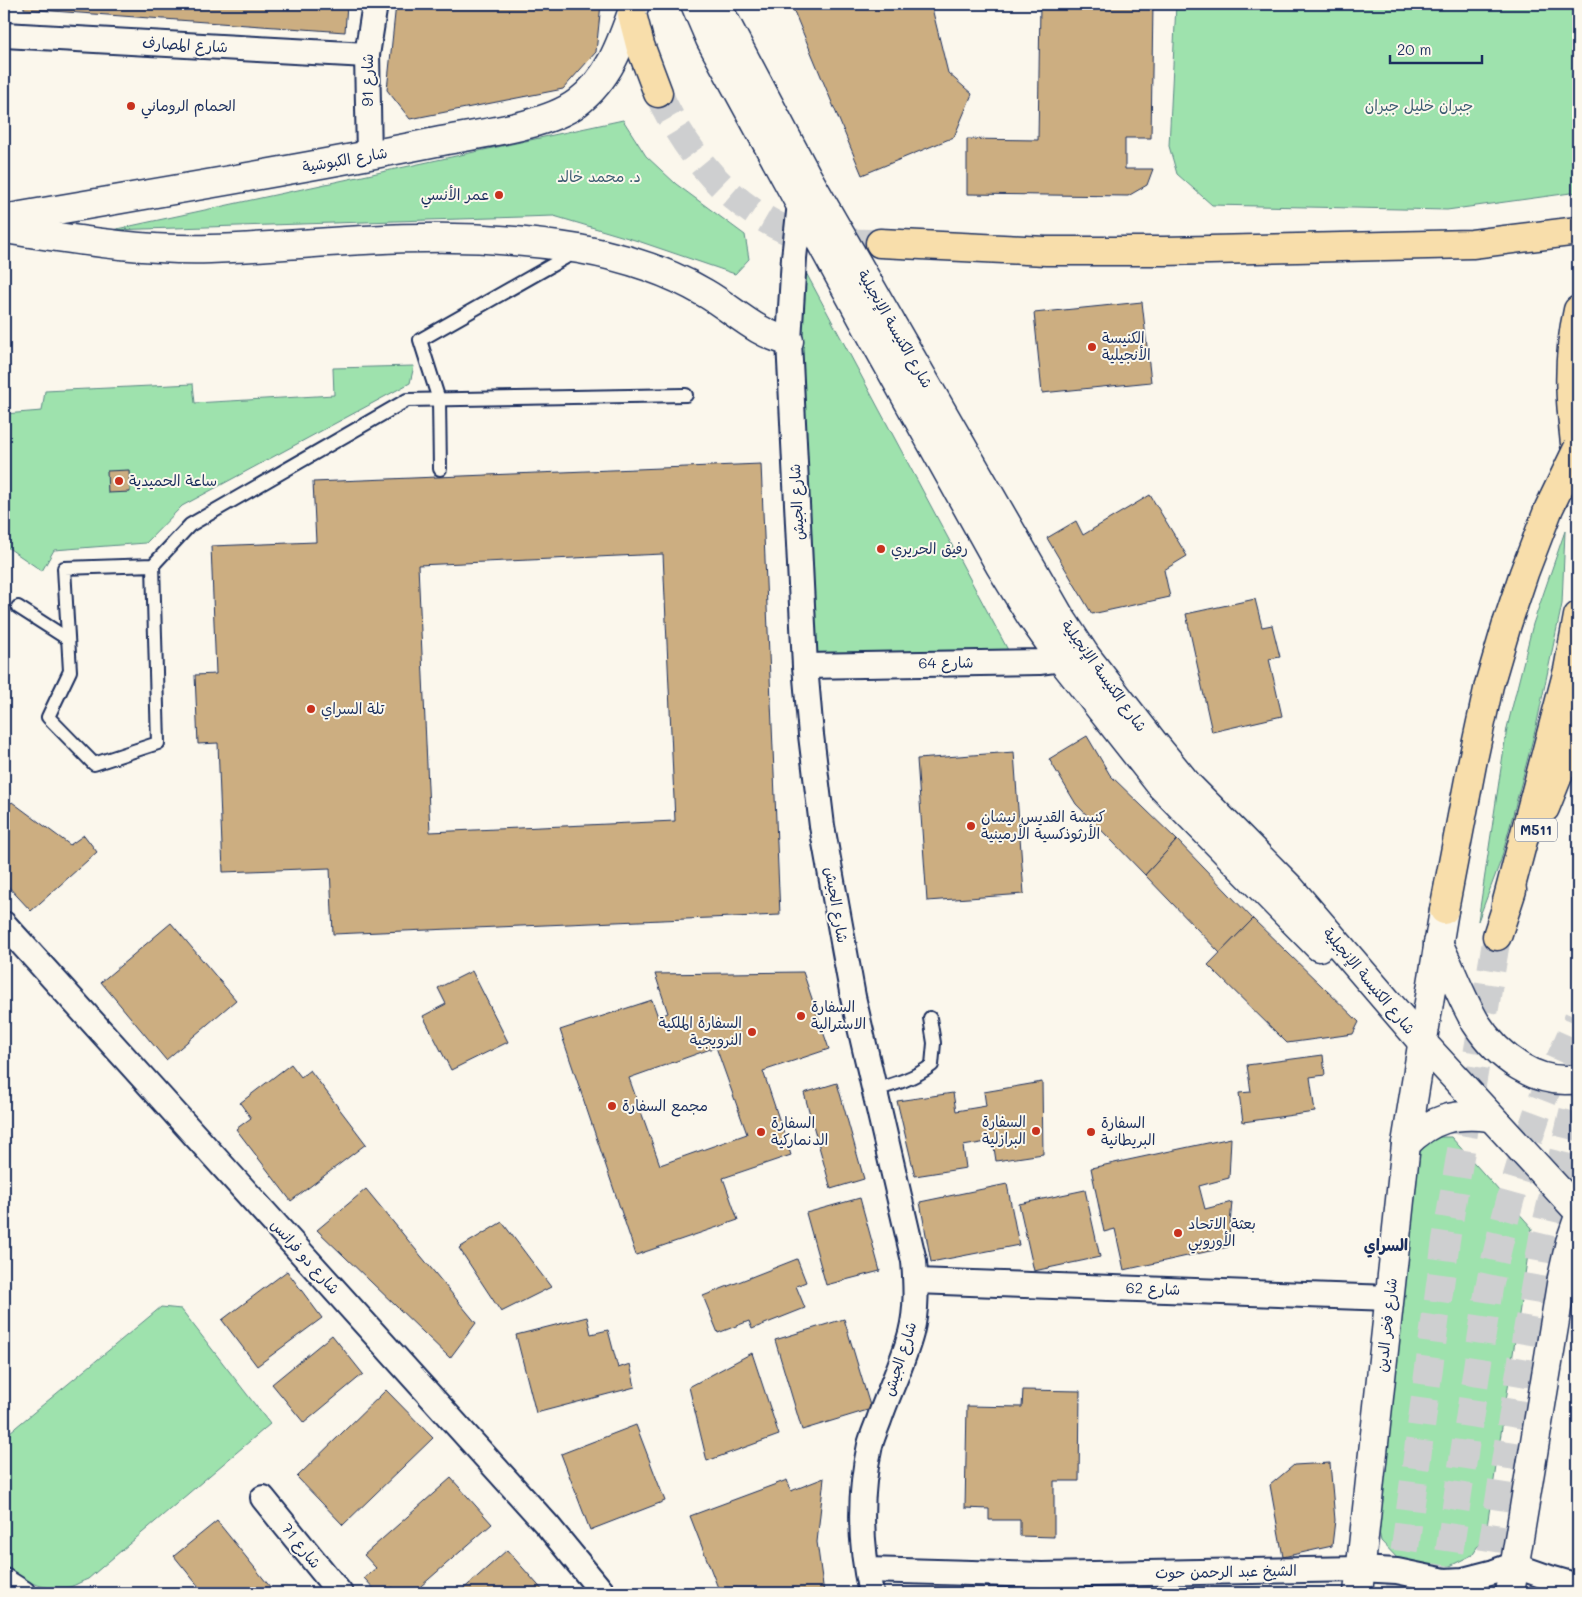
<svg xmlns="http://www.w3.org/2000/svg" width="1582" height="1597" font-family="Mali,'Playpen Sans Arabic',sans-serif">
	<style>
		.green { fill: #9ee2ad; stroke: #5c8886 }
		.building { fill: #ccae81; stroke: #1b2f5e; fill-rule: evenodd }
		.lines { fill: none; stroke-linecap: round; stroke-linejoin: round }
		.highway-tunnel { stroke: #cecfd0; stroke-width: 28; stroke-dasharray: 28 14; stroke-linecap: butt }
		.lane-casing { stroke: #1b2f5e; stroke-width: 16 }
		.street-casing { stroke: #1b2f5e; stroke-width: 28 }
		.secondary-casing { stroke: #1b2f5e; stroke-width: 31 }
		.highway-casing { stroke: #1b2f5e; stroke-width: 31 }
		.lane { stroke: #fbf7ec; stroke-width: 12 }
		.street { stroke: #fbf7ec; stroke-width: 24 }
		.secondary { stroke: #fbf7ec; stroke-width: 28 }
		.highway { stroke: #f8deab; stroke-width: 28 }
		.highway-bridge-casing { stroke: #1b2f5e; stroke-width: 31; stroke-linecap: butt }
		.highway-bridge { stroke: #f8deab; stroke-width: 28 }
		.poi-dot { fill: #c8321e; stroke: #fbf7ec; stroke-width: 2 }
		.labels { text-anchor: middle; stroke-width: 4; stroke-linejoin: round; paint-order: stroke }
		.shield { fill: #fbf7ec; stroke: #5e6b89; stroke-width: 1 }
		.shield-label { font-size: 14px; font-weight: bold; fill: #1b2f5e }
		.street-label { font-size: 15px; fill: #1b2f5e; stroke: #fbf7ec }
		.poi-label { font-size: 15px; fill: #1b2f5e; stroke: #fbf7ec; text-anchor: start }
		.park-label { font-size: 15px; fill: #3c5c72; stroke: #fbf7ec }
		.neighbourhood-label { font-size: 16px; font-weight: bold; fill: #1b2f5e; stroke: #fbf7ec }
	</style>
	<rect width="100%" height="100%" fill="#fbf7ec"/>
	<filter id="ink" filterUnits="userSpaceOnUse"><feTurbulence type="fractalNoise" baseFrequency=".02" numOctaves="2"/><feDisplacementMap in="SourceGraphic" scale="10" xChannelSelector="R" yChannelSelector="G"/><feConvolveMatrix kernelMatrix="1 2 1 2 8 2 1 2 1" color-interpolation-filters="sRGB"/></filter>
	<g filter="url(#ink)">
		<g class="green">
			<polygon points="1176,4 1578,4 1578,192 1447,210 1212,205 1177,174 1169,146"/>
			<polygon points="623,120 646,156 676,184 745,235 749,259 735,274 638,241 554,216 112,230"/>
			<polygon points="796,254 1008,650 814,653"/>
			<polygon points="414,366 410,383 182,506 146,543 54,550 42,571 4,545 4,414 42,411 45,391 193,384 195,403 334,395 333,368"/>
			<polygon points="1565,531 1562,604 1536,727 1501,860 1478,921 1507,728 1533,624"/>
			<polygon points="1439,1137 1451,1137 1532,1228 1486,1533 1472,1555 1450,1566 1423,1570 1399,1560 1381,1541 1375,1514 1417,1149 1426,1140"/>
			<path d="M161,1307L181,1309L270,1424L88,1579C82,1581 76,1585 70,1587C45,1592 22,1581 4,1566V1437Z"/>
		</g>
		<g class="building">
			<polygon points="24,4 347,4 345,32 24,9"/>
			<polygon points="396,4 601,4 596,52 563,89 410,119 387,90"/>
			<polygon points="791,4 931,4 948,73 972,94 954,137 862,175"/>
			<polygon points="1040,4 1153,4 1151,138 1125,138 1125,169 1153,169 1147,185 1128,196 967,194 967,139 1038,140"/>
			<polygon points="1142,302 1151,382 1042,393 1034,313"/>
			<path d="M761,464L780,915L333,934L330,868L223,872L218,743L198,744L195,675L216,674L211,546L316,542L313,482ZM663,554L675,821L430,832L418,565Z"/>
			<polygon points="129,470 130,492 108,493 107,471"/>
			<polygon points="1150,495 1187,556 1164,570 1170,597 1092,614 1047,538 1076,521 1083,535"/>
			<polygon points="1255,599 1262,627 1272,625 1280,657 1269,659 1282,716 1212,732 1186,614"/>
			<polygon points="1087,736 1110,775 1177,840 1145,875 1076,804 1049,759"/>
			<polygon points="1014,752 1024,894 927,901 917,759"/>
			<polygon points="12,802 70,845 84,835 97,852 31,911 4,882 4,810"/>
			<polygon points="1177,840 1253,919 1220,953 1145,875"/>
			<polygon points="1253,919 1359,1022 1353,1034 1287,1043 1208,965"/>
			<polygon points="171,923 236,1000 166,1060 101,982"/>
			<polygon points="472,971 508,1042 451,1070 423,1016 446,1004 438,988"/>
			<path d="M803,972L829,1049L763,1071L791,1155L723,1178L738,1220L636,1255L560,1030L652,1000L658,1017L668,1013L655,974ZM716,1047L747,1134L660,1165L629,1078Z"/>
			<polygon points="1323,1055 1325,1075 1310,1077 1315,1112 1243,1122 1239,1093 1251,1092 1247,1065"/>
			<polygon points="291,1064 301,1077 310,1070 366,1144 291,1201 236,1129 251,1118 240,1103"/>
			<polygon points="1042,1082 1043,1154 996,1161 993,1141 963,1146 966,1168 915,1176 897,1101 953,1093 956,1111 986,1106 984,1092"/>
			<polygon points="837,1083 864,1179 831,1189 804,1093"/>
			<polygon points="1231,1138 1229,1178 1199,1186 1205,1209 1232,1202 1228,1247 1124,1270 1115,1229 1104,1232 1091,1168"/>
			<polygon points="1007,1184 1019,1245 931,1262 920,1202"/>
			<polygon points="366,1189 476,1323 450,1358 317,1230"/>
			<polygon points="1085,1190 1100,1257 1034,1271 1019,1204"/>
			<polygon points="860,1198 880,1271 826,1285 806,1213"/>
			<polygon points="502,1222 551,1287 501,1312 459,1248"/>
			<polygon points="797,1259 806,1282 796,1286 805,1308 752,1329 749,1321 718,1333 703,1296"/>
			<polygon points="287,1271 322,1318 257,1366 222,1320"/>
			<polygon points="587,1317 591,1334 608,1330 618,1368 630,1364 635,1387 536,1413 516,1335"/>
			<polygon points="844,1319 871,1409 802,1430 775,1340"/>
			<polygon points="332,1335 363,1374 304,1423 272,1384"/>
			<polygon points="752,1353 779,1435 707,1461 689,1387"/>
			<polygon points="386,1390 433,1438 343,1525 297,1477"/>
			<polygon points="1023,1390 1080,1391 1079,1481 1054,1481 1054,1537 1020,1536 1020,1520 989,1520 989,1509 965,1508 967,1406 1022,1407"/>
			<polygon points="636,1425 665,1501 590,1530 561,1454"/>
			<polygon points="1330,1463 1335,1520 1332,1546 1283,1557 1270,1485 1294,1465"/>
			<polygon points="451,1478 492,1524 413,1593 398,1593 393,1587 386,1593 378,1593 364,1578 376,1568 364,1555"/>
			<polygon points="824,1478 817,1542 824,1593 720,1593 690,1516 787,1480 791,1491"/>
			<polygon points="217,1521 275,1593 204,1593 174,1556"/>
			<polygon points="507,1550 545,1593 459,1593"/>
		</g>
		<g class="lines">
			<g class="highway-tunnel">
				<path d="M658,93C685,151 726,203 786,230C814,243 850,243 880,243"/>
				<polyline points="1399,1593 1446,1240 1497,936"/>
				<path d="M1443,1593L1489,1288C1501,1231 1516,1175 1535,1120C1547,1085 1564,1052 1578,1018"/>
				<polyline points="1485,1593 1509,1437 1543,1237 1578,1092"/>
			</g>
			<g class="lane-casing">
				<g id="lane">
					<polyline points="440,469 439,400 420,340 575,252"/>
					<polyline points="153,565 158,743 94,764 48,717 70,671 64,568 153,565 190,525 407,400 686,395"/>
					<polyline points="18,607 68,639"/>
					<path d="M875,1090C895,1084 915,1078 932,1065L934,1043L930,1018"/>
				</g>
			</g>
			<g class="street-casing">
				<g id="street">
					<polyline points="4,35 367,55"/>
					<polyline points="369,156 367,55 375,4"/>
					<path d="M800,203L794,258L789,341L805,666L811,735L822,826L853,997L914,1261C916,1286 917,1309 911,1333C903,1363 889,1391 879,1420C876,1428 872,1437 870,1445C859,1494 860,1545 871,1593"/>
					<polyline points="805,666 1039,662 1077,657"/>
					<polyline points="4,924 548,1526 603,1593"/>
					<polyline points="916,1281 1390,1298"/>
					<polyline points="263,1498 340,1593"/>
					<polyline points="867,1570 1042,1575 1360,1569 1397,1571 1445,1581 1463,1580 1494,1572 1513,1565 1550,1578 1578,1586"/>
					<polyline points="4,1581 23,1593"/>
				</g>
			</g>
			<g class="secondary-casing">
				<g id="secondary">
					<polyline points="695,4 710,39 873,338 1000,566 1030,615 1061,659 1162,787 1319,947"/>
					<polyline points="716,4 808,178 1059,615 1086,656 1153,742 1189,786 1291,889 1422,1042 1578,1211"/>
					<path d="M4,219C148,194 293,171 436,142C476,134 545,127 577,103C610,78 622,41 635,4"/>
					<path d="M4,229C72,239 141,251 210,249C282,247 353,238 425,238C477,237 529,241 579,249C624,257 666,270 705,293C733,309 756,334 789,341"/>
					<path d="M1438,943C1451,969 1461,998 1476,1023C1498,1057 1536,1086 1578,1079"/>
					<path d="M1406,1144C1432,1118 1454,1113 1490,1117"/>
					<polyline points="1358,1593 1406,1144 1444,910"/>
					<polyline points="1510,1593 1562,1278 1570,1242 1578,1219"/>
				</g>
			</g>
			<g class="highway-casing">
				<g id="highway">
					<polyline points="632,14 640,45 658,93"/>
					<polyline points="880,243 1046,251 1164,251 1472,244 1578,231"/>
					<path d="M1578,310C1565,367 1571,412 1578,469"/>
					<polyline points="1545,808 1578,726"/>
					<polyline points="1506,905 1568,670 1578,616"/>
					<polyline points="1444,910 1472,764 1489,685 1507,624"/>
					<polyline points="1497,936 1512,890"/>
				</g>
			</g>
			<use href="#lane" class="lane"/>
			<use href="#street" class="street"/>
			<use href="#secondary" class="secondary"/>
			<use href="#highway" class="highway"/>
			<g class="highway-bridge-casing">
				<polyline id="highway-bridge" points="1507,624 1524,573 1549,508 1578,448"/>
			</g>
			<use href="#highway-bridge" class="highway-bridge"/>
		</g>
	</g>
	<g class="poi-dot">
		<circle cx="131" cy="106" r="5"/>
		<circle cx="499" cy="195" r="5"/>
		<circle cx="1092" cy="347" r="5"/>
		<circle cx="119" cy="481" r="5"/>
		<circle cx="881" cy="549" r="5"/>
		<circle cx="311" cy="709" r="5"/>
		<circle cx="971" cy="826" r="5"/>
		<circle cx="801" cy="1016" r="5"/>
		<circle cx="752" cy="1032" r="5"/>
		<circle cx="612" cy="1106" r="5"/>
		<circle cx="1036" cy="1131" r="5"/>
		<circle cx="761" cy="1132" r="5"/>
		<circle cx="1091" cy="1132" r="5"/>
		<circle cx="1178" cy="1233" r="5"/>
	</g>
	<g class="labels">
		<rect class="shield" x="1515" y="818.5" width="42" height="23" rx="4"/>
		<g class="shield-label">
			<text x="1536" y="835">M511</text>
		</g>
		<g class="street-label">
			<text transform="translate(185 45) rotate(3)" y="5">شارع المصارف</text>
			<text transform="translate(368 80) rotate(-90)" y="5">شارع 91</text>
			<text transform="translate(345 160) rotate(-10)" y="5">شارع الكبوشية</text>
			<text transform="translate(895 329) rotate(60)" y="5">شارع الكنيسة الإنجيلية</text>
			<text transform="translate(797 502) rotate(-93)" y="5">شارع الجيش</text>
			<text transform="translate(946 663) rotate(-1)" y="5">شارع 64</text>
			<text transform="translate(1104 676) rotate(54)" y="5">شارع الكنيسة الإنجيلية</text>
			<text transform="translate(836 905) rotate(80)" y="5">شارع الجيش</text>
			<text transform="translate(1369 981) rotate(50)" y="5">شارع الكنيسة الإنجيلية</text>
			<text transform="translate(305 1257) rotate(48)" y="5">شارع دو فرانس</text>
			<text transform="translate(1153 1289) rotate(2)" y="5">شارع 62</text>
			<text transform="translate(1387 1325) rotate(-84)" y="5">شارع فخر الدين</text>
			<text transform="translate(900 1359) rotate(-72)" y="5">شارع الجيش</text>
			<text transform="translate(301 1546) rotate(51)" y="5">شارع 71</text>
			<text transform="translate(1226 1572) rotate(-1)" y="5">الشيخ عبد الرحمن حوت</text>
		</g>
		<g class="poi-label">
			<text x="141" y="111">الحمام الروماني</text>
			<text x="489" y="200" text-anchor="end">عمر الأنسي</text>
			<text x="1102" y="343">الكنيسة<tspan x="1102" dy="17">الأنجيلية</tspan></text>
			<text x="129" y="486">ساعة الحميدية</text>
			<text x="891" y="554">رفيق الحريري</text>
			<text x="321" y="714">تلة السراي</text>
			<text x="981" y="822">كنيسة القديس نيشان<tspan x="981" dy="17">الأرثوذكسية الأرمينية</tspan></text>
			<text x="811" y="1012">السفارة<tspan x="811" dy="17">الاسترالية</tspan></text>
			<text x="742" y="1028" text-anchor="end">السفارة الملكية<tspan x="742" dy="17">النرويجية</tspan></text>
			<text x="622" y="1111">مجمع السفارة</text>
			<text x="1026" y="1127" text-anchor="end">السفارة<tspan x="1026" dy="17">البرازلية</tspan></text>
			<text x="771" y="1128">السفارة<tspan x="771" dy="17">الدنماركية</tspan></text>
			<text x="1101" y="1128">السفارة<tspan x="1101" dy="17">البريطانية</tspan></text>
			<text x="1188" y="1229">بعثة الاتحاد<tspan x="1188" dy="17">الأوروبي</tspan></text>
		</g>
		<g class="park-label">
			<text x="1419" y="111">جبران خليل جبران</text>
			<text x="599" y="182">د. محمد خالد</text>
		</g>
		<g class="neighbourhood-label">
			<text x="1386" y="1251">السراي</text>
		</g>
	</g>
	<rect width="1582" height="1597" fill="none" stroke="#fbf7ec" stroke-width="20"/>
	<rect x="10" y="10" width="1562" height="1577" fill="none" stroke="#1b2f5e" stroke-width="2" filter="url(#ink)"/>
	<path d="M1390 55v8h92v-8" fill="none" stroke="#1b2f5e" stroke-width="2.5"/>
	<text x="1397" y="55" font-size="15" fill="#1b2f5e" stroke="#fbf7ec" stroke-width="4" paint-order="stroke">20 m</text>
</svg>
